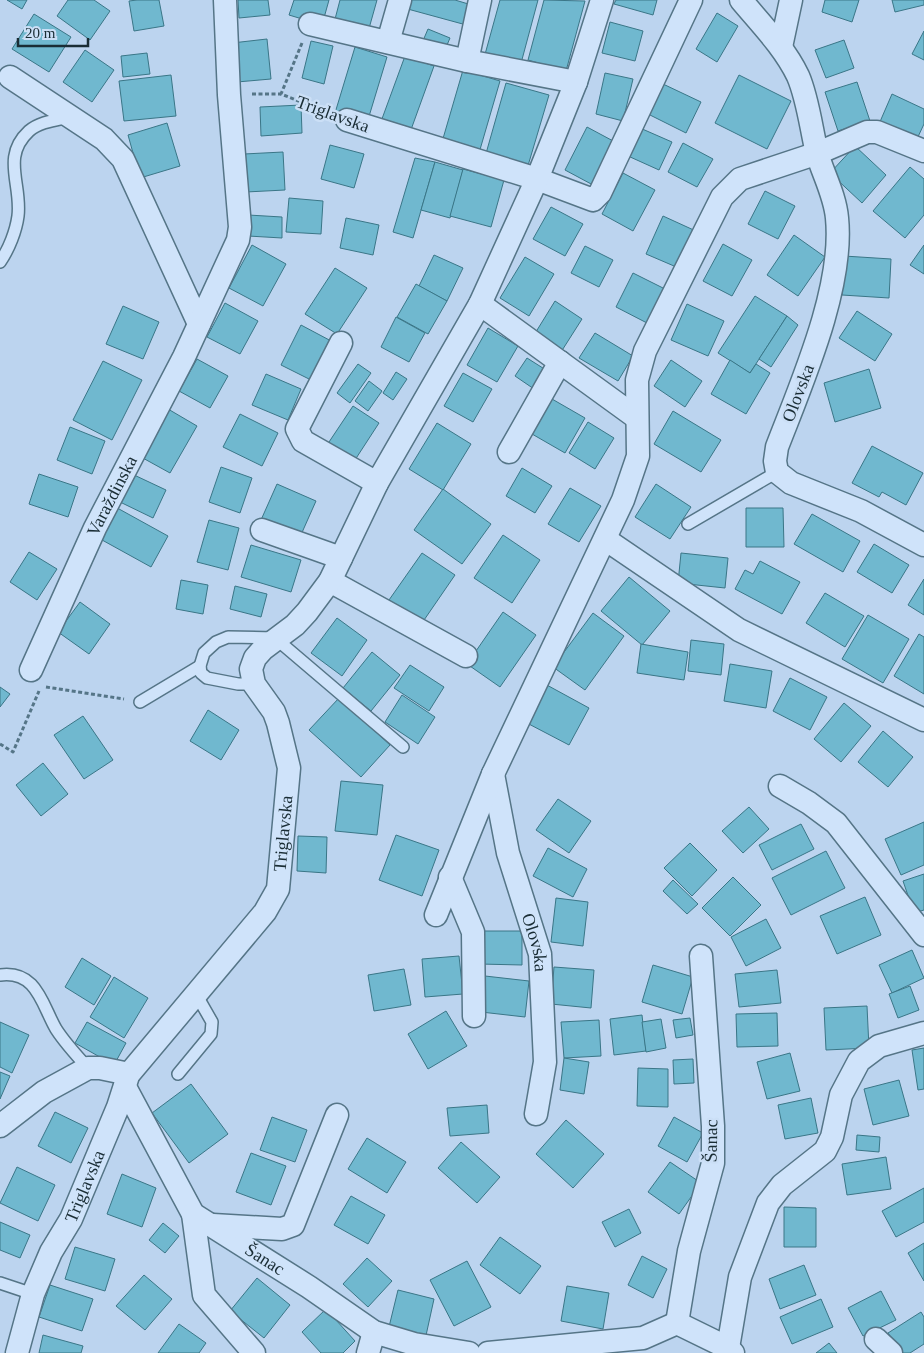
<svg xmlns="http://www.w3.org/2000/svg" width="924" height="1353" font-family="'Times New Roman',serif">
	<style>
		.building { fill: #70b8cf; stroke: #3a7687 }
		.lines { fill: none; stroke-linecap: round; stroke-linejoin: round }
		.lane-casing { stroke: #557587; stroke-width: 14 }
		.street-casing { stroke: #557587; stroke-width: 25 }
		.path { stroke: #557587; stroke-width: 3; stroke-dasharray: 4 2.5; stroke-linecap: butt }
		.lane { stroke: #cfe3fa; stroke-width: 11 }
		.street { stroke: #cfe3fa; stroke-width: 22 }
		.labels { text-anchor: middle; stroke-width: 5; stroke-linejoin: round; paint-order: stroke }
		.street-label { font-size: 18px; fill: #1a2d35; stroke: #cbdff6 }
	</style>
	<rect width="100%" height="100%" fill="#bcd4ef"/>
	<g class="building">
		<polygon points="7,0 27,0 22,9"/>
		<polygon points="68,0 94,0 110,11 90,40 57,16"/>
		<polygon points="137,0 159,0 164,26 134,31 129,1"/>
		<polygon points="238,0 268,0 270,15 239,18"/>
		<polygon points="294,0 329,0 322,25 289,15"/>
		<polygon points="340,0 377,0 368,32 334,23"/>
		<polygon points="406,0 455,0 475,6 470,26 404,8"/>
		<polygon points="500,0 538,0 520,67 484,58"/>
		<polygon points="544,0 585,1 566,71 528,60"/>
		<polygon points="616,0 657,0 653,15 614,4"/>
		<polygon points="825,0 859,0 852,22 822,12"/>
		<polygon points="892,0 924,0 924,5 895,12"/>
		<polygon points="717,13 738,26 717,62 696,49"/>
		<polygon points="34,14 71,37 49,72 12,49"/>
		<polygon points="610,22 643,31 635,61 602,53"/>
		<polygon points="428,29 450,38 444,52 422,43"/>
		<polygon points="924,31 924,60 912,54"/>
		<polygon points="267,39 271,79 237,82 232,43"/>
		<polygon points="844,40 854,68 826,78 815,50"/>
		<polygon points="311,41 333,46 324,84 302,78"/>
		<polygon points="355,47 387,57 367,123 335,113"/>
		<polygon points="85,50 114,70 92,102 63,82"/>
		<polygon points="147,53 150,74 123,77 121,56"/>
		<polygon points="405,56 434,66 408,138 379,127"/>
		<polygon points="463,70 500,81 479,153 442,142"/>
		<polygon points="605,73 633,79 623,121 596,114"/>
		<polygon points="171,75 176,116 124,121 119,81"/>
		<polygon points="739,75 791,101 767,149 715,123"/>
		<polygon points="857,82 870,121 838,131 825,92"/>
		<polygon points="506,83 549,95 527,169 485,157"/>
		<polygon points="663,84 701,102 686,133 648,114"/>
		<polygon points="892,94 924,109 924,124 916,141 879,124"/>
		<polygon points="301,105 302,133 261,136 260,107"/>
		<polygon points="167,123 180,166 140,178 128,135"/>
		<polygon points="587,127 615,142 593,185 565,170"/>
		<polygon points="640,128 672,142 659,170 628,156"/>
		<polygon points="683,143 713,159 697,187 668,172"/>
		<polygon points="330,145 364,154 354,188 321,179"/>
		<polygon points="855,146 886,175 862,203 830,173"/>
		<polygon points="283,152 285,190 246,192 244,154"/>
		<polygon points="415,158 435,162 413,238 393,232"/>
		<polygon points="435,162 463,170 450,218 421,210"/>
		<polygon points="910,167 924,179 924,215 905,238 873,211"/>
		<polygon points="463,169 504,180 491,227 450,216"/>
		<polygon points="623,173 655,190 633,231 602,214"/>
		<polygon points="765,191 795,206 778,239 748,224"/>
		<polygon points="289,198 323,201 321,234 286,232"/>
		<polygon points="551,207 583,224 565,256 533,239"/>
		<polygon points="248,215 282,217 282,238 248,236"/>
		<polygon points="663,216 698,232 681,269 646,254"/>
		<polygon points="346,218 379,225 373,255 340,248"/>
		<polygon points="794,235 825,257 798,296 767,275"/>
		<polygon points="723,244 752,260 732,296 703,281"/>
		<polygon points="252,245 286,264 263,306 229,288"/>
		<polygon points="924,245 924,274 910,265"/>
		<polygon points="585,246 613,260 599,287 571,273"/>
		<polygon points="434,255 463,268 447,301 419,286"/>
		<polygon points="844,256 891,259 889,298 842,295"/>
		<polygon points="525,257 554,274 529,316 500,298"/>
		<polygon points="335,268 367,288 337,334 305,314"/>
		<polygon points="633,273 665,289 647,323 616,307"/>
		<polygon points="416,284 447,301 428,334 397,317"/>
		<polygon points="755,296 787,316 750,373 718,353"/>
		<polygon points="555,301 582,319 561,352 534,335"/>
		<polygon points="225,303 258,321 240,354 207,337"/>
		<polygon points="687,304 724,321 708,356 671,340"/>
		<polygon points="123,306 159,322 143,359 106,344"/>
		<polygon points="857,311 892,334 875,361 839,338"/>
		<polygon points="787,316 798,325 771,367 759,359"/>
		<polygon points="396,317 425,333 409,362 381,347"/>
		<polygon points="301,325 333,342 313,381 281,365"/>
		<polygon points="488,328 518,346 497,382 467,365"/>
		<polygon points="595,333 633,356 618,381 579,358"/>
		<polygon points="527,358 546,370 534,389 515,376"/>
		<polygon points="197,359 228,376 210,408 179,391"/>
		<polygon points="671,360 702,381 685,407 654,386"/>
		<polygon points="730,360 750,373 756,364 770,373 746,414 711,394"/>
		<polygon points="103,361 142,380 112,440 73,420"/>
		<polygon points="358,364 371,373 350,403 337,393"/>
		<polygon points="869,369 881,408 835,422 824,383"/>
		<polygon points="396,372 407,379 393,400 383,393"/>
		<polygon points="463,373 492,389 473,422 444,406"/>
		<polygon points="266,374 301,389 288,420 252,405"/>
		<polygon points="369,381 382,391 368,411 355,401"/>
		<polygon points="552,399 585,418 565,453 532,434"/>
		<polygon points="353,406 379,423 353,463 327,445"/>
		<polygon points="168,409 197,426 170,473 141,457"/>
		<polygon points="673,411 721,440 701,472 654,444"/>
		<polygon points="240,414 278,433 262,466 223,447"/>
		<polygon points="588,422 614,438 595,469 569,453"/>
		<polygon points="437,423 471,444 443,490 409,469"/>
		<polygon points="70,427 105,441 92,474 57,460"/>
		<polygon points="872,446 923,473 906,505 882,492 879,497 852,483"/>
		<polygon points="221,467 252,478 240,513 209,502"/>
		<polygon points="522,468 552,486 535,513 506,496"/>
		<polygon points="39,474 78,487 68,517 29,504"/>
		<polygon points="132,474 166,490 153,518 120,502"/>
		<polygon points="277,484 316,501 300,537 261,520"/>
		<polygon points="656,484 691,507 670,539 635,517"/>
		<polygon points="570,488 601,506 579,542 548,524"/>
		<polygon points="443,489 491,524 462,564 414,530"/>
		<polygon points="110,504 168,536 151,567 93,535"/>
		<polygon points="746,508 783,508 784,547 746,547"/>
		<polygon points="812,514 860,541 843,572 794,544"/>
		<polygon points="209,520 239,528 228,570 197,562"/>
		<polygon points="503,535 540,560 512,603 474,578"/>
		<polygon points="874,544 909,565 892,593 857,572"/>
		<polygon points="251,545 301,560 291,592 241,577"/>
		<polygon points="29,552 57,569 37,600 10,582"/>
		<polygon points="422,553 455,575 422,623 389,600"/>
		<polygon points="681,553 728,558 725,588 678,583"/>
		<polygon points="760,561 800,582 782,614 735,589 745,570 753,574"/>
		<polygon points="629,577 670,611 642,645 601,611"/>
		<polygon points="924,579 924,615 908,605"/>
		<polygon points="181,580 208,585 203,614 176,609"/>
		<polygon points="235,586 267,594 261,617 230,609"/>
		<polygon points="825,593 864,616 845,647 806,623"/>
		<polygon points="80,602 110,624 89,654 58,632"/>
		<polygon points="503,612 536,635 500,687 467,664"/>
		<polygon points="593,613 624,636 585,690 553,667"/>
		<polygon points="868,615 909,639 883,683 842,659"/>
		<polygon points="337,618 367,640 342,676 311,653"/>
		<polygon points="919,634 924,637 924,694 894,676"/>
		<polygon points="691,640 724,644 721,675 688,671"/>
		<polygon points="641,644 688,652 684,680 637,673"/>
		<polygon points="372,652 400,675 371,711 343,688"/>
		<polygon points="730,664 772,671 766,708 724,701"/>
		<polygon points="410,665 444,687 429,711 394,688"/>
		<polygon points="790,678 827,697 810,730 773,711"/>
		<polygon points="545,684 589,708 569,745 525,722"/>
		<polygon points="0,687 10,694 0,707"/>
		<polygon points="402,695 435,717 418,744 385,722"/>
		<polygon points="339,698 390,745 361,777 309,730"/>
		<polygon points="844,703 871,726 841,762 814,739"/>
		<polygon points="208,710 239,730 221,760 190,741"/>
		<polygon points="83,716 113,760 84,779 54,735"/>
		<polygon points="883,731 913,757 888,787 858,762"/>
		<polygon points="43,763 68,794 41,816 16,785"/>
		<polygon points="341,781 383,785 377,835 335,831"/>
		<polygon points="558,799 591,821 569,853 536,830"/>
		<polygon points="749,807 769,829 743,853 722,831"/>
		<polygon points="924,822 924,865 901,875 885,839"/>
		<polygon points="801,824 814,849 772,870 759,845"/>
		<polygon points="396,835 439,850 422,896 379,880"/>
		<polygon points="298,836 327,837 326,873 297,871"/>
		<polygon points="690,843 717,870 692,896 664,868"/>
		<polygon points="548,848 587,869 573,897 533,876"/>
		<polygon points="826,851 845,888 791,915 772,878"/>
		<polygon points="924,874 924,910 914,913 903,881"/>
		<polygon points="733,877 761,905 730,936 702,908"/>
		<polygon points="673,880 698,904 687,914 663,891"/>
		<polygon points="865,897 881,935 837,954 820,916"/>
		<polygon points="556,898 588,902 583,946 551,942"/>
		<polygon points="766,919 781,948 746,966 731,937"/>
		<polygon points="479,931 522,931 522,965 479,964"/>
		<polygon points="912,950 924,978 892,993 879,965"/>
		<polygon points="459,956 463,994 425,997 422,959"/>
		<polygon points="82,958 111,976 94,1005 65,987"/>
		<polygon points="653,965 693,977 682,1014 642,1002"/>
		<polygon points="554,967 594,970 591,1008 551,1004"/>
		<polygon points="404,969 411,1005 374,1011 368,975"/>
		<polygon points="777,970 781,1003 739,1007 735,974"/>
		<polygon points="485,976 529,981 525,1017 481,1012"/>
		<polygon points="114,977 148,998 124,1038 90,1017"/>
		<polygon points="910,986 919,1010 898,1018 889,994"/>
		<polygon points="867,1006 869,1048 826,1050 824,1008"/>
		<polygon points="446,1011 467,1046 428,1069 408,1034"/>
		<polygon points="777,1013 778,1046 737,1047 736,1014"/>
		<polygon points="642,1015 646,1051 614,1055 610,1019"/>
		<polygon points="690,1018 693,1035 676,1038 673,1020"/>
		<polygon points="661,1019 666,1048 646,1052 642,1022"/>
		<polygon points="599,1020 601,1056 564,1058 561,1022"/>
		<polygon points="0,1022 29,1035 12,1073 0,1067"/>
		<polygon points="87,1022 126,1043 114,1065 75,1043"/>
		<polygon points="924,1048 924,1089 918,1090 912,1050"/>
		<polygon points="790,1053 800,1091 767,1099 757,1062"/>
		<polygon points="564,1058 589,1062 584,1094 560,1090"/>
		<polygon points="693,1059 694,1083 674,1084 673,1060"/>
		<polygon points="638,1068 668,1069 668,1107 637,1106"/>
		<polygon points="0,1072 10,1076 0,1099"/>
		<polygon points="899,1080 909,1116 873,1125 864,1089"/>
		<polygon points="191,1084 228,1134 189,1163 152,1113"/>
		<polygon points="811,1098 818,1133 785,1139 778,1105"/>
		<polygon points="487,1105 489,1133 450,1136 447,1108"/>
		<polygon points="55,1112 88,1128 71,1163 38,1146"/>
		<polygon points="272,1117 307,1130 295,1162 260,1150"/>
		<polygon points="674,1117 703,1133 687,1162 658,1146"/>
		<polygon points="566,1120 604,1154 573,1188 536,1154"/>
		<polygon points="857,1135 880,1137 879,1152 856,1150"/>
		<polygon points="367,1138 406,1162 387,1193 348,1169"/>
		<polygon points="461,1142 500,1177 477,1203 438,1168"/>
		<polygon points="251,1153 286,1166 271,1205 236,1192"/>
		<polygon points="886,1157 891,1189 847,1195 842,1164"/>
		<polygon points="670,1162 701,1183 679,1214 648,1192"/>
		<polygon points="17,1167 55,1185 38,1221 0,1203"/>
		<polygon points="122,1174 156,1188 142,1227 107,1214"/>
		<polygon points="924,1188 924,1222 896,1237 882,1211"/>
		<polygon points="351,1196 385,1215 368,1244 334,1225"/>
		<polygon points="784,1207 816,1208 816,1247 784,1247"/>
		<polygon points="629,1209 641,1233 615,1247 602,1222"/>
		<polygon points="0,1222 30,1235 20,1258 0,1250"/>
		<polygon points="163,1223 179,1236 165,1253 149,1240"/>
		<polygon points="500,1237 541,1266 520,1294 480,1265"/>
		<polygon points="924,1243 924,1281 908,1253"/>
		<polygon points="75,1247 115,1259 105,1291 65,1279"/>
		<polygon points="642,1256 667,1269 653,1298 628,1285"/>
		<polygon points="367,1258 392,1281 368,1307 343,1284"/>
		<polygon points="467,1261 491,1307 454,1326 430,1280"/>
		<polygon points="804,1265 816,1295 780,1309 769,1279"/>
		<polygon points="144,1275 172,1299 145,1330 116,1306"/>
		<polygon points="257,1278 290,1305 264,1338 230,1311"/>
		<polygon points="50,1285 93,1299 82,1331 39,1317"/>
		<polygon points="567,1286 609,1293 603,1329 561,1321"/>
		<polygon points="398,1290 434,1299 425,1340 388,1331"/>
		<polygon points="881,1291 896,1320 863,1336 848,1308"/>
		<polygon points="821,1299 833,1327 792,1344 780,1317"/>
		<polygon points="326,1309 355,1341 343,1353 321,1353 302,1332"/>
		<polygon points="921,1312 924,1317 924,1344 910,1353 901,1353 888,1333"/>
		<polygon points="179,1324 206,1343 199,1353 158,1353"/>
		<polygon points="43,1335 83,1346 81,1353 39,1353"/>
		<polygon points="829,1343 837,1353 816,1353"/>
	</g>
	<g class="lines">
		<g class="lane-casing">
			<g id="lane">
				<path d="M0,262C9,249 16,231 18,216C22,184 1,157 29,131C39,122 56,120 69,117"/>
				<polyline points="688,524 777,472"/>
				<polyline points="254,684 238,684 207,678 201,673 200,666 204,653 216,642 228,637 275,638 403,747"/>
				<polyline points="140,702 200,666"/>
				<path d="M0,975C37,970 42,1005 56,1029C65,1043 76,1055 88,1068"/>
				<polyline points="178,1074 211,1034 212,1022 196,994"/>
				<polyline points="0,1283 33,1294"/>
			</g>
		</g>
		<g class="street-casing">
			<g id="street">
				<path d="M741,0C761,24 784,47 798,76C808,99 811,128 817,153C823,174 835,195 837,218C844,287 802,382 777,447L775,461L777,472L791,483L861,511L924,545"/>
				<polyline points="310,24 467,61 576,82"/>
				<polyline points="388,42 400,0"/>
				<polyline points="781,47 791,0"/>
				<polyline points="467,61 480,0"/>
				<polyline points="10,77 104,139 123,159 199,324"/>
				<polyline points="347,120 537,179 593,200 600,193 691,0"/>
				<polyline points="480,304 637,418"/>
				<polyline points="341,343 297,429 303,441 377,483"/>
				<polyline points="509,452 560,362"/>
				<polyline points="262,530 341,558"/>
				<polyline points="605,539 739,630 924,720"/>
				<polyline points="330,581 466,656"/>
				<path id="s1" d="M31,670L95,528L184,357L238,240L240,227L229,95L225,0"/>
				<path id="s2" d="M493,774L508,853L540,954L545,1062L536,1114"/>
				<polyline points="780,786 809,803 836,823 924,935"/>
				<polyline points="450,877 473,932 474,1016"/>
				<polyline points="436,915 493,774 623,500 638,456 637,380 645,351 722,197 740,179 818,153 867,132 877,132 924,151"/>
				<path id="s3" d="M125,1087L193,1214L309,1287L374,1332L414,1344L469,1353"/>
				<path id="s4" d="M0,1126L44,1092L88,1068H100L129,1074L265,912L278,889L289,768L278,723L274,712L254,684L251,669L255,658L263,649L295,625L307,612L330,581L377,483L480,304L537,179L576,82L602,0"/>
				<polyline points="193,1214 204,1295 254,1353"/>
				<polyline points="213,1225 282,1229 293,1225 337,1115"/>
				<polyline points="677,1323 689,1251 713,1163 713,1126 701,956"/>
				<polyline points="876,1339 891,1353"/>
				<polyline points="728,1348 740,1277 768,1203 782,1185 825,1151 832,1137 841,1095 859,1061 879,1046 924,1033"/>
				<path id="s5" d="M17,1353L33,1294L51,1252L71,1219L118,1107L127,1079"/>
				<polyline points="368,1353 374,1332"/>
				<polyline points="488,1353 643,1338 677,1323 728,1348 733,1353"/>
			</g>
		</g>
		<g class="path">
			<polyline points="302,43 281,94 326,112"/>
			<polyline points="252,94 281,94"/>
			<polyline points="46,687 124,699"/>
			<polyline points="0,744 13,752 39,691"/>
		</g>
		<use href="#lane" class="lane"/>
		<use href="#street" class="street"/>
	</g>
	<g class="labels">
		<g class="street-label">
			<text transform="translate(333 114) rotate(20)" y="6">Triglavska</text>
			<text transform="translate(798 393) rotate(-69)" y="6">Olovska</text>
			<text dy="6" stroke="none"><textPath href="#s1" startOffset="192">Varaždinska</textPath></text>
			<text dy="6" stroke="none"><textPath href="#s4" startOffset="441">Triglavska</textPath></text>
			<text dy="6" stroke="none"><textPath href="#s2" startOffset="174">Olovska</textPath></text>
			<text transform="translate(711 1141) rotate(-89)" y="6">Šanac</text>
			<text dy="6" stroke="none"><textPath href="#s5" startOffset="181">Triglavska</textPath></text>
			<text dy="6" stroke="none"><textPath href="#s3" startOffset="229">Šanac</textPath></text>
		</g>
	</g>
	<path d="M18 38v8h70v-8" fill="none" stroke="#1a2d35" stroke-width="2.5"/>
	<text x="25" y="38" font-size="15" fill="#1a2d35" stroke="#cbdff6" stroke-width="4" paint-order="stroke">20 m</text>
</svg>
